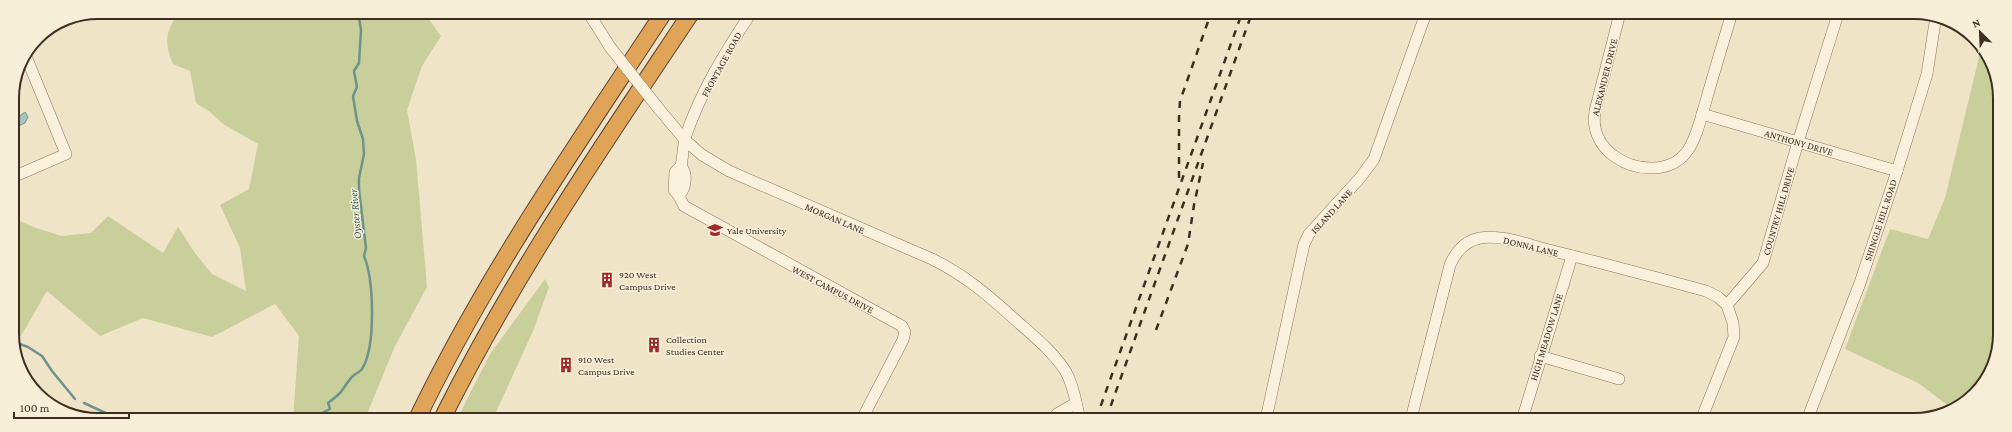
<svg xmlns="http://www.w3.org/2000/svg" width="2012" height="432" font-family="'Crimson Pro',serif">
	<style>
		.green { fill: #c9cf9b }
		.water { fill: #a9c4bc; stroke: #6f938a }
		.lines { fill: none; stroke-linecap: round; stroke-linejoin: round }
		.stream { stroke: #6f938a; stroke-width: 2.5 }
		.minor-casing { stroke: #8d765c; stroke-width: 12 }
		.highway-casing { stroke: #5b4430; stroke-width: 18 }
		.minor { stroke: #faf1dc; stroke-width: 11 }
		.highway { stroke: #e0a458; stroke-width: 16 }
		.rail { stroke: #3d2e20; stroke-width: 2.5; stroke-dasharray: 7 7; stroke-linecap: butt }
		.minor-bridge-casing { stroke: #8d765c; stroke-width: 12; stroke-linecap: butt }
		.minor-bridge { stroke: #faf1dc; stroke-width: 11 }
		.labels { text-anchor: middle; stroke-width: 3; stroke-linejoin: round; paint-order: stroke }
		.street-label { font-size: 10px; fill: #3d2e20; stroke: #f7eed8 }
		.poi-label { font-size: 10px; fill: #3d2e20; stroke: #f7eed8; text-anchor: start }
		.water-label { font-size: 11px; font-style: italic; fill: #2f5d5a; stroke: #f7eed8 }
		.rim { fill: none; stroke: #3d2e20; stroke-width: 2 }
	</style>
	<rect width="100%" height="100%" fill="#f0e4c8"/>
	<g class="green">
		<path d="M180,12H429L428,18L441,36L422,66L407,110L416,159L427,287L395,346L365,419H293L299,336L275,304L212,337L143,318L100,336L47,291L21,336H14L13,218L36,228L62,236L91,233L108,216L163,253L178,227L195,253L212,274L246,291L240,248L220,205L249,189L258,144L223,124L210,112L196,103L190,71L173,64C164,44 165,29 180,12Z"/>
		<polygon points="1981,49 1998,81 1998,351 1971,399 1950,407 1918,383 1845,349 1890,229 1928,239 1945,198"/>
		<polygon points="545,279 549,287 533,331 493,419 457,419 490,354"/>
	</g>
	<polygon class="water" points="25,112 28,117 25,123 12,129 12,117 17,118"/>
	<g class="lines">
		<g class="stream">
			<polyline points="14,342 28,347 42,356 52,371 75,399"/>
			<polyline points="84,403 110,415 114,418"/>
			<path d="M317,419L322,413L330,409L328,403C332,400 336,397 340,393C344,389 348,380 353,376C356,373 359,373 362,369C376,347 374,280 364,256L366,248L359,190V178L364,154L363,139L357,121L353,96L357,87L354,71L359,63L361,30L358,12"/>
		</g>
		<g class="minor-casing">
			<g id="minor">
				<polyline points="588,12 610,47"/>
				<path d="M751,13C725,52 700,93 685,138C683,147 683,157 681,166L675,172L674,190L679,196L684,206L902,326L905,332L903,340L862,419"/>
				<path d="M1620,13L1595,111C1592,129 1599,145 1614,156C1636,172 1672,174 1688,150C1697,137 1701,117 1706,101C1714,72 1723,43 1732,13"/>
				<path d="M659,109L685,140L702,155L729,171L932,259C967,276 991,298 1020,324C1036,338 1055,354 1066,372C1074,386 1076,404 1080,419"/>
				<polyline points="1702,114 1897,171"/>
				<polyline points="13,177 66,154 25,54"/>
				<path d="M679,196C686,187 688,175 681,166"/>
				<polyline points="1540,356 1619,379"/>
				<polyline points="1054,419 1057,414 1076,403"/>
				<polyline points="1266,419 1304,244 1309,234 1360,178 1374,159 1426,13"/>
				<path d="M1411,419L1450,265C1456,251 1465,241 1480,238C1502,234 1528,245 1549,250C1602,263 1654,277 1706,291L1718,297L1727,305"/>
				<polyline points="1522,420 1572,256"/>
				<polyline points="1701,420 1734,337 1733,323 1727,305 1763,263 1798,142 1838,14"/>
				<polyline points="1807,420 1860,283 1897,171 1927,74 1936,16"/>
			</g>
		</g>
		<g class="highway-casing">
			<g id="highway">
				<path d="M417,419C486,275 577,145 664,12"/>
				<path d="M442,419C513,276 603,145 691,13"/>
			</g>
		</g>
		<use href="#minor" class="minor"/>
		<use href="#highway" class="highway"/>
		<g class="rail">
			<polyline points="1179,178 1179,118 1180,101 1211,13"/>
			<polyline points="1156,330 1188,244 1194,205 1203,163"/>
			<polyline points="1096,419 1242,13"/>
			<polyline points="1106,419 1252,13"/>
		</g>
		<g class="minor-bridge-casing">
			<polyline id="minor-bridge" points="610,47 659,109"/>
		</g>
		<use href="#minor-bridge" class="minor-bridge"/>
	</g>
	<defs>
		<g id="university-bare" transform="scale(1.2)"><path d="M0-5L7-2L0 1L-7-2ZM-4 1L0 2.5L4 1V4Q0 6-4 4Z" fill="#9e2a2b" stroke="#f7eed8" stroke-width="2.5" paint-order="stroke"/></g>
		<g id="building-bare" transform="scale(1.2)"><path d="M-4-6H4V6H1V3H-1V6H-4ZM-2.5-4.3h1.7v1.8h-1.7ZM.8-4.3h1.7v1.8H.8ZM-2.5-1h1.7V.8h-1.7ZM.8-1h1.7V.8H.8Z" fill="#9e2a2b" stroke="#f7eed8" stroke-width="2.5" paint-order="stroke"/></g>
	</defs>
	<g fill-rule="evenodd">
		<use href="#university-bare" x="715" y="230"/>
		<use href="#building-bare" x="607" y="280"/>
		<use href="#building-bare" x="654" y="345"/>
		<use href="#building-bare" x="566" y="365"/>
	</g>
	<g class="labels">
		<g class="street-label">
			<text transform="translate(721 64) rotate(-61)" y="4">FRONTAGE ROAD</text>
			<text transform="translate(1604 77) rotate(-76)" y="4">ALEXANDER DRIVE</text>
			<text transform="translate(1799 142) rotate(16)" y="4">ANTHONY DRIVE</text>
			<text transform="translate(1331 211) rotate(-48)" y="4">ISLAND LANE</text>
			<text transform="translate(1778 211) rotate(-74)" y="4">COUNTRY HILL DRIVE</text>
			<text transform="translate(835 218) rotate(23)" y="4">MORGAN LANE</text>
			<text transform="translate(1880 220) rotate(-72)" y="4">SHINGLE HILL ROAD</text>
			<text transform="translate(1531 246) rotate(14)" y="4">DONNA LANE</text>
			<text transform="translate(833 289) rotate(28)" y="4">WEST CAMPUS DRIVE</text>
			<text transform="translate(1546 337) rotate(-73)" y="4">HIGH MEADOW LANE</text>
		</g>
		<g class="poi-label">
			<text x="727" y="234">Yale University</text>
			<text x="619" y="278">920 West<tspan x="619" dy="12">Campus Drive</tspan></text>
			<text x="666" y="343">Collection<tspan x="666" dy="12">Studies Center</tspan></text>
			<text x="578" y="363">910 West<tspan x="578" dy="12">Campus Drive</tspan></text>
		</g>
		<g class="water-label">
			<text transform="translate(355 214) rotate(-95)" y="4">Oyster River</text>
		</g>
	</g>
	<path d="M0 0H2012V432H0ZM98 19H1914A79 79 0 0 1 1993 98V334A79 79 0 0 1 1914 413H98A79 79 0 0 1 19 334V98A79 79 0 0 1 98 19Z" fill="#f7eed8" fill-rule="evenodd"/>
	<path class="rim" d="M98 19H1914A79 79 0 0 1 1993 98V334A79 79 0 0 1 1914 413H98A79 79 0 0 1 19 334V98A79 79 0 0 1 98 19Z"/>
	<g transform="translate(1980 32) rotate(336)" stroke="#f7eed8" stroke-width="3" paint-order="stroke">
	<path d="M0-3L7 15L0 10L-7 15Z" fill="#3d2e20"/>
	<text y="-6" font-size="11" font-weight="bold" text-anchor="middle" fill="#3d2e20">N</text>
	</g>
	<path d="M14 412v6h115v-6" fill="none" stroke="#3d2e20" stroke-width="2"/>
	<text x="20" y="412" font-size="12" fill="#3d2e20" stroke="#f7eed8" stroke-width="3" paint-order="stroke">100 m</text>
</svg>
